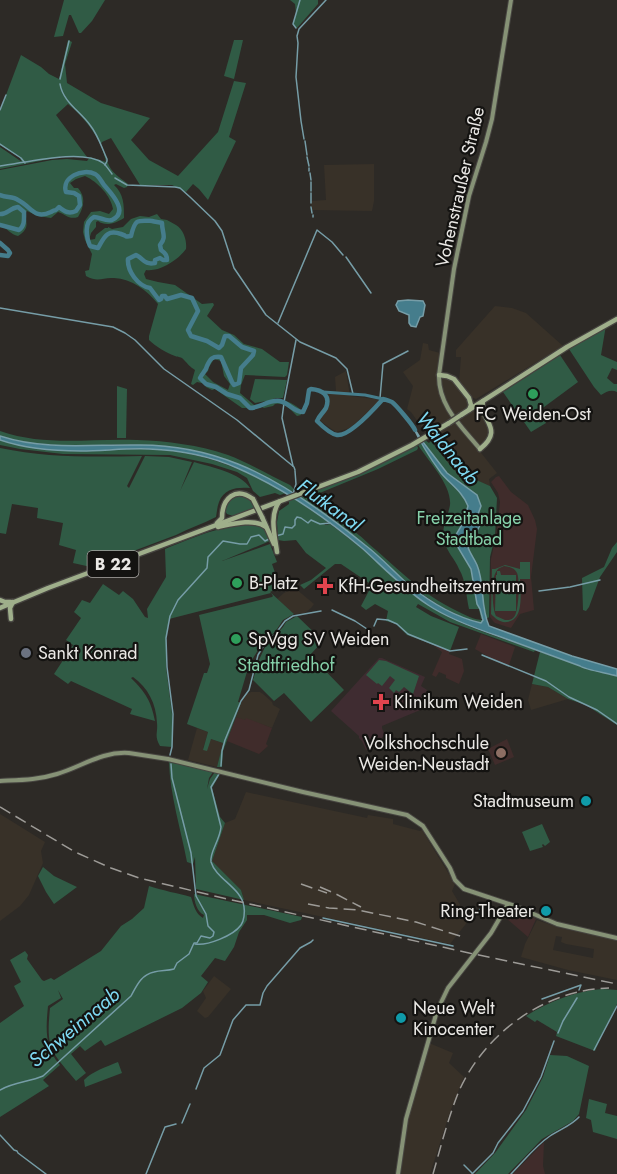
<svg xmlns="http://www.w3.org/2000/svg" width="617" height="1174" font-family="Jost,sans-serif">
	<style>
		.built { fill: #383128; fill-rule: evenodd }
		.education { fill: #402c2b }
		.medical { fill: #3f2c31 }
		.green { fill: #305b45; fill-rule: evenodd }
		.water { fill: #457d8c; stroke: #769da7; stroke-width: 1.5 }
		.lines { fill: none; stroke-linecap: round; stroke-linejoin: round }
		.stream { stroke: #769da7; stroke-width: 1.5 }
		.canal { stroke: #457d8c; stroke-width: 3 }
		.river { stroke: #457d8c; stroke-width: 4.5 }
		.secondary-casing { stroke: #474541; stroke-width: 6 }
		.primary-casing { stroke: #474541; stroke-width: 7 }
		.secondary { stroke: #869276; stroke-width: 4 }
		.primary { stroke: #9faf8b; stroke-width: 4.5 }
		.rail { stroke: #9d9b97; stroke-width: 1.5; stroke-dasharray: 12 6; stroke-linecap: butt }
		.primary-bridge-casing { stroke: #474541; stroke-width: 7; stroke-linecap: butt }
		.primary-bridge { stroke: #9faf8b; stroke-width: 4.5 }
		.leisure-dot { fill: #2e9e5b; stroke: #141311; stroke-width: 2 }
		.health-dot { fill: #e0444e; stroke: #141311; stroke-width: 2 }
		.worship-dot { fill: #6b7280; stroke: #141311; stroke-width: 2 }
		.education-dot { fill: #8d6e63; stroke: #141311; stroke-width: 2 }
		.culture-dot { fill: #0f9aa8; stroke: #141311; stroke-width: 2 }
		.labels { text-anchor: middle; stroke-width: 4.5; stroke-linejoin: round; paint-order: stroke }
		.shield { fill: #141311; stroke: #aaa8a5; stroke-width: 1.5 }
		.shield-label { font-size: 16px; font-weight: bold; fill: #eae8e5 }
		.street-label { font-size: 18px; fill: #eae8e5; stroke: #141311 }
		.poi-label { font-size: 18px; fill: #eae8e5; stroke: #141311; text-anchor: start }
		.park-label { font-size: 18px; fill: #86d1aa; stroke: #141311 }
		.water-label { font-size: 20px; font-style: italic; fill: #7ed9f2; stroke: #141311 }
	</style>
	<rect width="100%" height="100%" fill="#2d2a26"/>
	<g class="built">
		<polygon points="374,164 374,201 372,211 312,210 311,201 326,200 324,165"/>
		<polygon points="495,306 512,308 526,313 563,346 476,399 471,397 459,383 461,357 456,357 456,350"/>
		<polygon points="423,343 428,344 429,350 440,353 437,375 454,380 488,422 490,431 487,441 478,449 497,473 489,479 490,486 454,471 448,464 411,412 407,409 413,386 403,372 420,360"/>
		<polygon points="346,371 350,396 375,399 380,401 350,428 336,432 319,420 327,408 329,403 328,396 325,391 336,391 335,377"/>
		<polygon points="292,589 296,589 314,604 311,608 305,613 294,614 277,599 284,593"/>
		<polygon points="532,684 548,687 568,699 531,710 528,700"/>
		<polygon points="251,692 260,692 263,694 272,702 273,705 280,709 272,728 246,719 245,721 236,717 241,703 247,694"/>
		<polygon points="197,728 208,732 203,749 211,739 223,743 217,767 188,760"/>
		<polygon points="246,792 367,818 368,815 393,819 393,824 420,831 422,830 455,884 452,891 469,920 450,944 244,900 241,890 212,861 225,823 235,819"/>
		<polygon points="0,814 45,842 41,851 43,863 29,895 20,906 0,921"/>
		<path d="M537,920L560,928L617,940V980L568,970L521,957L525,944ZM556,936L562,937L561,942L566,944L594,949L593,958L553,950Z"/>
		<polygon points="214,976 231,989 208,1017 205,1018 197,1011 206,998 203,991"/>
		<polygon points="429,1043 453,1053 449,1063 464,1077 450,1112 430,1174 401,1174 407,1120 418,1085"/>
	</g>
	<g class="education">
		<polygon points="499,476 511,492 528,505 535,520 537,529 531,577 534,610 520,614 511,628 495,623 493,621 490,617 491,559 496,537 500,502 498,493 491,482 496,477"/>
		<polygon points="481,634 515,647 509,665 496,661 475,649"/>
		<polygon points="433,645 450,651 449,654 462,659 464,671 459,684 446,678 446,675 439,672 436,677 432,675 442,652"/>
		<polygon points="236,717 245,720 246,718 272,728 266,744 268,746 259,754 227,741"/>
		<polygon points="507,739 514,757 495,765 488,749"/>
		<polygon points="516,909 536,919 528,937 507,919 513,910"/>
		<polygon points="544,1142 543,1166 545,1174 513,1174"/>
	</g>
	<polygon class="medical" points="379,658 382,658 425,677 421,686 427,690 426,692 421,696 425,708 382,726 382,728 385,736 382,737 383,742 366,750 362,741 359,738 359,736 331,711"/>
	<g class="green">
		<polygon points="64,0 105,0 92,21 81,33 79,33 71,15 69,15 63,36 54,37"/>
		<polygon points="290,0 318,0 318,4 297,28 293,25 296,13 295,4"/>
		<path d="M68,40L72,42L65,64L67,83L101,103L150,118L131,140L149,160L178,176L218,132L234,81L246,83L229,137L236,141L208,200L199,189L193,184L186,192L172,185H140L111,138L102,142L101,144C105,152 107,163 111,169C116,176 122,179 128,184L127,187L124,188L116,184L114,185C124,194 124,205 124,218C116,223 106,227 98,221L96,222V227L91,233L89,240L95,239L96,235L105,228H108V227L112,229L123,227L131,219L140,216L149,217L157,214L161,219L167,220C170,222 173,223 176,225C184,230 187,241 186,249C178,260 160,272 146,270L144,274L146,279L158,282L175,285L202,304L213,303L214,305L207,316L222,330L234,335L244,344L262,349L280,362H289L287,375L285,377L245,375L241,385L240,393L254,405L261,404L266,401L255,403L250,399L255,379L287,380L283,398H276L273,399C284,399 291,402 300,409L301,415L297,416C290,409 285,402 275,404L273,406L264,408L262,407L251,410L246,408H242L215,389L212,390L206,387V384L197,382L193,385L191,384L195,370C190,367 188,364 184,360C181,356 179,358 175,356C167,353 156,347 149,340V336L158,304C147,290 132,279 114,278C102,277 99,283 86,276L85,271L89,270L92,254L85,240L83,232L84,222L91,212L100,211L109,214L113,209C111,196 98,182 85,176L76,179L70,183L74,188H78C86,197 84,207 78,217C69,220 65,214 58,212L51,218L38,216L27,211L25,214C27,224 29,229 18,236C11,235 7,227 0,227V170L52,160L67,159L87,161L90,157L106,162C102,139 85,118 68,104L56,115L87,157L61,156L60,157L0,169V147L22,162L19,157L0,145V111L21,55L41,67L49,74L59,79ZM214,359L221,361L224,376L230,384L228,390L213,382L205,374L208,371L209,367Z"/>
		<polygon points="234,40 243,40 234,79 224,76"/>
		<path d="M606,325L601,355L617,362V370L612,368L607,378L614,384H617V392C611,389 606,392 601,395L594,387L569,349Z"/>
		<polygon points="560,355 578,382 540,410 546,423 531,432 503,392"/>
		<polygon points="117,386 127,389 126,438 117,438"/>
		<path d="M0,431C46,447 90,438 137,440C167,441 199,445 228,455C249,463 269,475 290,485L295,490L290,492C245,464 196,446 142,445C94,443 46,451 0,436Z"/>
		<path d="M0,440C49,456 96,448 147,449C198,450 242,468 286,493L280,495L275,493L260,497L253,491L247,478L237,472L212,464L170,455L63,454L20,449L0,445Z"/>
		<path d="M425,440L429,443L431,441L454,470L490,486L497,498L495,537L490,557L489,617L488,618L481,619L479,609H469C466,595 466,581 459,569C455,559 446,551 444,540C441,527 448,517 450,505C452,485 428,461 418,445Z"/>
		<polygon points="417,445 418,448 417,450 378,469 310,497 305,495 313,491 367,470"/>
		<path d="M0,448C47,458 94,457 142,456L127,486L129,488L145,456L169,457L192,462L180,491L194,462C211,467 241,473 250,488C238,487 224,488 219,502C217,507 217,512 216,517C203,524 189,528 176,535L91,567L73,563L76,550L59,545L63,523L37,518L38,508L12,504L6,534L0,533Z"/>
		<path d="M237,495C247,495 251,499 256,508L233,516L227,514L224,509L229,500Z"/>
		<path d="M303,496C315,501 324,509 334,517C346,525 359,534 370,545C401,571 420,593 457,611C465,615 474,620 483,620L482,623L464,618L440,606L419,592L402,578L366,546L334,520L299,498Z"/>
		<path d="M295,499L328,522L324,523L325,525L330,524C346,536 362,548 376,561C394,577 409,593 429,606C460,626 499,637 535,650L534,652L450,622L418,604L416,607L431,616L459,627L450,651L407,635L396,624L386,621L388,611L375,604L366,610L361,606L372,585L341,564H335L304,589L300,585L311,580L326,568L306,553L296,540L284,541L278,540L277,522L279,511L289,504V501Z"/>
		<path d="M256,524L265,528L270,541L222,561L270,544L277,562L272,564L280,587L270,592L294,614L283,620L275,632L261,645L249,665L238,702L241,703L223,751L222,767H217L223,743L211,739L207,751L203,750L208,732L187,724L204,673H207L210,664L199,615L272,597L273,596L271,593L169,619L166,638V667L172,714V747L160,746C154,736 158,733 157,723C156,703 148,688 133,677L131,678C146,693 151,701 155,721L130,714L132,709L71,681L68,684L54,674L73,645L66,640L81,618L74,612L82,600L90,603L103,584L119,595L123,591L133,599L145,617L148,618L147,609L166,577L165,549C197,536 221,525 256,524Z"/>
		<polygon points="617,542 617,552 600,577 589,607 586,611 583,610 582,578 604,567 612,548"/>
		<path d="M520,562H530V579H520C520,591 525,620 507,622C500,623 495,618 491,614L492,569H495L505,565L520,569ZM504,566C509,567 514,567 517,573C520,579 519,612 514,617C511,620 510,620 505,620L496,616C492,609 491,579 496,572C498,568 500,568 504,566Z"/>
		<polygon points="497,571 500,571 501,575 516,575 516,611 495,611 496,575 497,575"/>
		<polygon points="297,616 323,641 310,655 344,690 311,722 284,693 274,701 253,680 258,662 265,647 283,627 286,622"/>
		<polygon points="540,652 587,668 617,676 617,725 586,705 568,699 548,687 532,684"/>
		<polygon points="379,660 386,661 419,676 413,694 404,687 399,692 396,690 394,693 389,688 395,680 390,676 382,686 378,683 377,684 366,675"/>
		<path d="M169,762L213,772L209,778L207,789L210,779L215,772L220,774L212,788L220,817L225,823L212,861L241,890L244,900L196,889L195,857L193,864L187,862C181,830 170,795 169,762Z"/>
		<polygon points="542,824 550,842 545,846 543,844 542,845 543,847 530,851 522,832"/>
		<polygon points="43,867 54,876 77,887 54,904 46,892 38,876"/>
		<path d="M149,886C164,891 177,893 191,897C194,906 195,913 203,918L204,915C197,912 194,901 194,894L302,917L301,920L290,923L264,915H247V920L239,932L234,947L225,961L215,958L201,976L208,982L201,993L182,1008L105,1046L101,1040L85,1051L80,1046L71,1054L86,1073L76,1081C50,1050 46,1049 50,1008L63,999L58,990L61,998L48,1006C46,1027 44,1048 60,1065L43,1080L49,1086L0,1117V1023L24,1006L14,986L21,982L10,960L25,951L28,955L27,959L42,980L44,981L51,978L54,980L101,951L121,926L132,919L144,908Z"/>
		<path d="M603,989L617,990V1004L607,1024L595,1051L556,1036L557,1032L537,1020L535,1022L526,1016C550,1001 575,991 603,989Z"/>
		<polygon points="550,1055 567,1056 589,1066 579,1114 573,1121 542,1139 508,1174 475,1174 495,1153 526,1110 543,1077"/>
		<path d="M118,1062L122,1073L85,1087L84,1080C93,1071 106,1067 118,1062Z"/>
		<polygon points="589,1099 607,1104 605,1113 617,1116 617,1139 593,1132 591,1120 586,1118"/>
	</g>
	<g class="water">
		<polygon points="408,300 423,301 425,305 423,316 420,317 416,327 411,326 409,323 409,315 399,311 396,305 398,301"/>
		<path d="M412,425L423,442L447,473L477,495L481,506L477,517L482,521L476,533L473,535L468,534C464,547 472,554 477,565C485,584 480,606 489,626L572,656L617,669V676C607,673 586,670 580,666C553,656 526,646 498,636C474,628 449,619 428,605C404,589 384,568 363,549C326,518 281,487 237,468C210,456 178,450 149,449C126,448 103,451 81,451C54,451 26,449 0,440V436C46,451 93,444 140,445C174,445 208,452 238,464C283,482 328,515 365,545C381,557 394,572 409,585C430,602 455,617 481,623L483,620L480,609L477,604L471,569L456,544L455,539L457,533L463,523L468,506C463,492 450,484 441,473C430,458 420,442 412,425Z"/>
	</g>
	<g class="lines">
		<g class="stream">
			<polyline points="296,28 293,24 300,0"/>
			<polyline points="60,79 69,41"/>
			<path d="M60,84C63,102 80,111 90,125C98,135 102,148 107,159V161L105,165"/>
			<polyline points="0,110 6,95"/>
			<polyline points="304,139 301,121 296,77 298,43 297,36 299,29 326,0"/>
			<polyline points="305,141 307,155"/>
			<polyline points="0,144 21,158 25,163"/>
			<polyline points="307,157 309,166"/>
			<path d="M0,166C25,163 82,148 103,163C106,165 109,170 112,174"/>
			<polyline points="309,168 309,171"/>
			<polyline points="310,173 311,180"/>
			<polyline points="115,178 127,185 175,187 180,188 190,197 215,221 222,231 234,268 266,315 300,342 336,358 347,369 353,394"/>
			<polyline points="311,182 311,191"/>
			<polyline points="311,193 311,203"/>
			<polyline points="311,207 312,213"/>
			<polyline points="313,215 313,217"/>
			<polyline points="346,257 371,293"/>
			<polyline points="0,308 113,327 125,333 135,340 164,369 237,420 294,467 295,470"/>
			<polyline points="278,323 317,230 332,242 343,255"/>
			<polyline points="380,398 383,364 408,351"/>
			<polyline points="284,402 296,340"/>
			<polyline points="284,403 282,418 293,466"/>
			<polyline points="293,494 296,484 295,471"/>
			<polyline points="276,536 283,534 285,527 292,528 295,525 295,520 297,517 301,518 308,523 311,520 320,524 330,523"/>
			<polyline points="539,591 570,587 600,580"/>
			<polyline points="332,610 355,621 367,629"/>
			<polyline points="374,626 377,619 388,620 397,624 408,634 450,651 467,649"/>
			<polyline points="482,655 546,681 569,697 597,710 617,724"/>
			<polyline points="170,755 172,747 173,714 167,667 166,638 170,616 178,600 207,568 208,557 223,541 240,544 247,544 251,537 259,535 265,541 269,539"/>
			<polyline points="221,766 222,751 225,740 241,701 249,690 258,655 264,645 276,633 285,621 293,616 321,611"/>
			<polyline points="479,911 484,904"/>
			<polyline points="323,918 453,946"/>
			<path d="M195,944C207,946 233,936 241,925C244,921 245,912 244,907C242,888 216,879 211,862C209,853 220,840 221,827L211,787L219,774"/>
			<polyline points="542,999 581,985 579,990"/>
			<polyline points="558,1033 563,1021 577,998"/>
			<polyline points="594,1050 617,1006"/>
			<polyline points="196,1089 204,1068 220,1055 233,1020 246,1005 260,1005 263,993 267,986 300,948 311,942 313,940"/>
			<path d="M0,1090C14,1082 29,1082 43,1076L131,996C137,985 141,975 154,972C161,970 167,971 174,969L177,963L189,954L194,943H197L201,936L210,938L213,936L214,932L208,926L206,914L196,896L191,853L172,778L171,764"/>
			<polyline points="182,1123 190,1104"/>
			<polyline points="0,1135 14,1150 17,1151 18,1153 46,1174"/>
			<polyline points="464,1165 472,1173"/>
			<polyline points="146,1174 165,1127 176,1124"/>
			<polyline points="472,1174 493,1153 498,1143 523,1111 541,1077 554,1041"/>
			<path d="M511,1174C524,1161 535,1146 550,1136C560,1129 571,1126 579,1117"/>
		</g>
		<polyline class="canal" points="323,392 365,395 383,399"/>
		<g class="river">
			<path d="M0,195C6,198 13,196 18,200C32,207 34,220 51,212C58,208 53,213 59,207C65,212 69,214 76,211L80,205L79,196L74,193L66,192C61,177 83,168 95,174C99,176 101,181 104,185C110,192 130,212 112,220C106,222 100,217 94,217C84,222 86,236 90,246L98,248C104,238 106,229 121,234C130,237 122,237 131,236C135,219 137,220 152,221C156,222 159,222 162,223C162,233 167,237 160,245L161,250C165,253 167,255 167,260H163L160,258L155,260V263C144,265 144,259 136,255L128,259C127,271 138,286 150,288L159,300L161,299L162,296H165L167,299L181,295L192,298L198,311L188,330L191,336L207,341L219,348L222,345L225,336H229L242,347L254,351L253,355L241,368L239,383L234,385L232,382L221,357C212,356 210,359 207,366C206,371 202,373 200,378L206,384L216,387L227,394L240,398L250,408C261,408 269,399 280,401C289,403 294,412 303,412L307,403L309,390L311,389C322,390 331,395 326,408C323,413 319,416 317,421C322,426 330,434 337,435C349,437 375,408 383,399C384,399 392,402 392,402C396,405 413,425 415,430"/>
			<path d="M0,214C6,215 10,208 18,207L24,212C24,219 25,226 19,230L0,225"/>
			<polyline points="0,243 8,250 10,253 8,256 0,255"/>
		</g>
		<g class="secondary-casing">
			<g id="secondary">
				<path d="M480,449C462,427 438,406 439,375L454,269L469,196L486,142L492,119L511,0"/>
				<path d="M0,781C19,780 38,780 57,774C81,767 102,751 129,753L168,759L303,792L407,815L423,826L450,868L455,880L464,889L515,906L557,924L617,938"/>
				<polyline points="398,1174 406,1119 437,1011 448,988 491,933 508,904"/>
			</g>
		</g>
		<g class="primary-casing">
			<g id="primary">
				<polyline points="439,375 447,376 454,379 469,398 471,405 469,410"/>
				<polyline points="461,415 567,347 617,319"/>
				<path d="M480,449C506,428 478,420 483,401"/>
				<polyline points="262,517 274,544"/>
				<path d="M217,523L222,518C222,498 236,486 253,499"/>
				<path d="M218,527C232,524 254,518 266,527"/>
				<path d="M277,552C275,536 269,516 279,502"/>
				<polyline points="0,600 5,602 11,602"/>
				<polyline points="0,608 48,588 358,472 412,445 449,423"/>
				<polyline points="11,619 10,608 13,602"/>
			</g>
		</g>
		<use href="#secondary" class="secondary"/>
		<use href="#primary" class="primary"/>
		<g class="rail">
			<polyline points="0,807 75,852 111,868 139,878 223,898 469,953 617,984"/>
			<polyline points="301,884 327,893"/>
			<polyline points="320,887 334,893 361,907"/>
			<polyline points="308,904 329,908 358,910 416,922 463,937"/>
			<path d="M433,1174C441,1146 448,1118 459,1091C485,1033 544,990 609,988"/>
		</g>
		<g class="primary-bridge-casing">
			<g id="primary-bridge">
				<polyline points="449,423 461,415"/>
				<polyline points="253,499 262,517"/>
			</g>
		</g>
		<use href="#primary-bridge" class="primary-bridge"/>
	</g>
	<g class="leisure-dot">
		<circle cx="533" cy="394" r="6"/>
		<circle cx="237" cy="583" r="6"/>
		<circle cx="236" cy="639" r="6"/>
	</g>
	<g class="health-dot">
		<path d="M322 577h6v6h6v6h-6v6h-6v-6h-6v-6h6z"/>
		<path d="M378 693h6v6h6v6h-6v6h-6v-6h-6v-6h6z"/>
	</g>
	<circle class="worship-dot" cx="26" cy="653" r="6"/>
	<circle class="education-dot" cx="501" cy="753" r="6"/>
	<g class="culture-dot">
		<circle cx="586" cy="801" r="6"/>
		<circle cx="546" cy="911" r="6"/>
		<circle cx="401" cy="1018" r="6"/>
	</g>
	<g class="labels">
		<rect class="shield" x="87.5" y="551" width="51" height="26" rx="4.5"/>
		<g class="shield-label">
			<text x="113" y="570">B 22</text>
		</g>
		<g class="street-label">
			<text transform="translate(460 187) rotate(-77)" y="6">Vohenstraußer Straße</text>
		</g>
		<g class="poi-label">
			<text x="533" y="420" text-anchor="middle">FC Weiden-Ost</text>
			<text x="249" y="589">B-Platz</text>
			<text x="338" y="592">KfH-Gesundheitszentrum</text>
			<text x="248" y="645">SpVgg SV Weiden</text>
			<text x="38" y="659">Sankt Konrad</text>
			<text x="394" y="708">Klinikum Weiden</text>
			<text x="489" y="749" text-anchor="end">Volkshochschule<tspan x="489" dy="21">Weiden-Neustadt</tspan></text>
			<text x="574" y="807" text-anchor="end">Stadtmuseum</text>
			<text x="534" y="917" text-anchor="end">Ring-Theater</text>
			<text x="413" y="1014">Neue Welt<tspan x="413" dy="21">Kinocenter</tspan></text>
		</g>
		<g class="park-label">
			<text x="469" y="524">Freizeitanlage<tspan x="469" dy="21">Stadtbad</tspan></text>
			<text x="286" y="671">Stadtfriedhof</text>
		</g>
		<g class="water-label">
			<text transform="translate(448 448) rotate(51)" y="7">Waldnaab</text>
			<text transform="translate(330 505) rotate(36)" y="7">Flutkanal</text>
			<text transform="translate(74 1027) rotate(-40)" y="7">Schweinnaab</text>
		</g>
	</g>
</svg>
